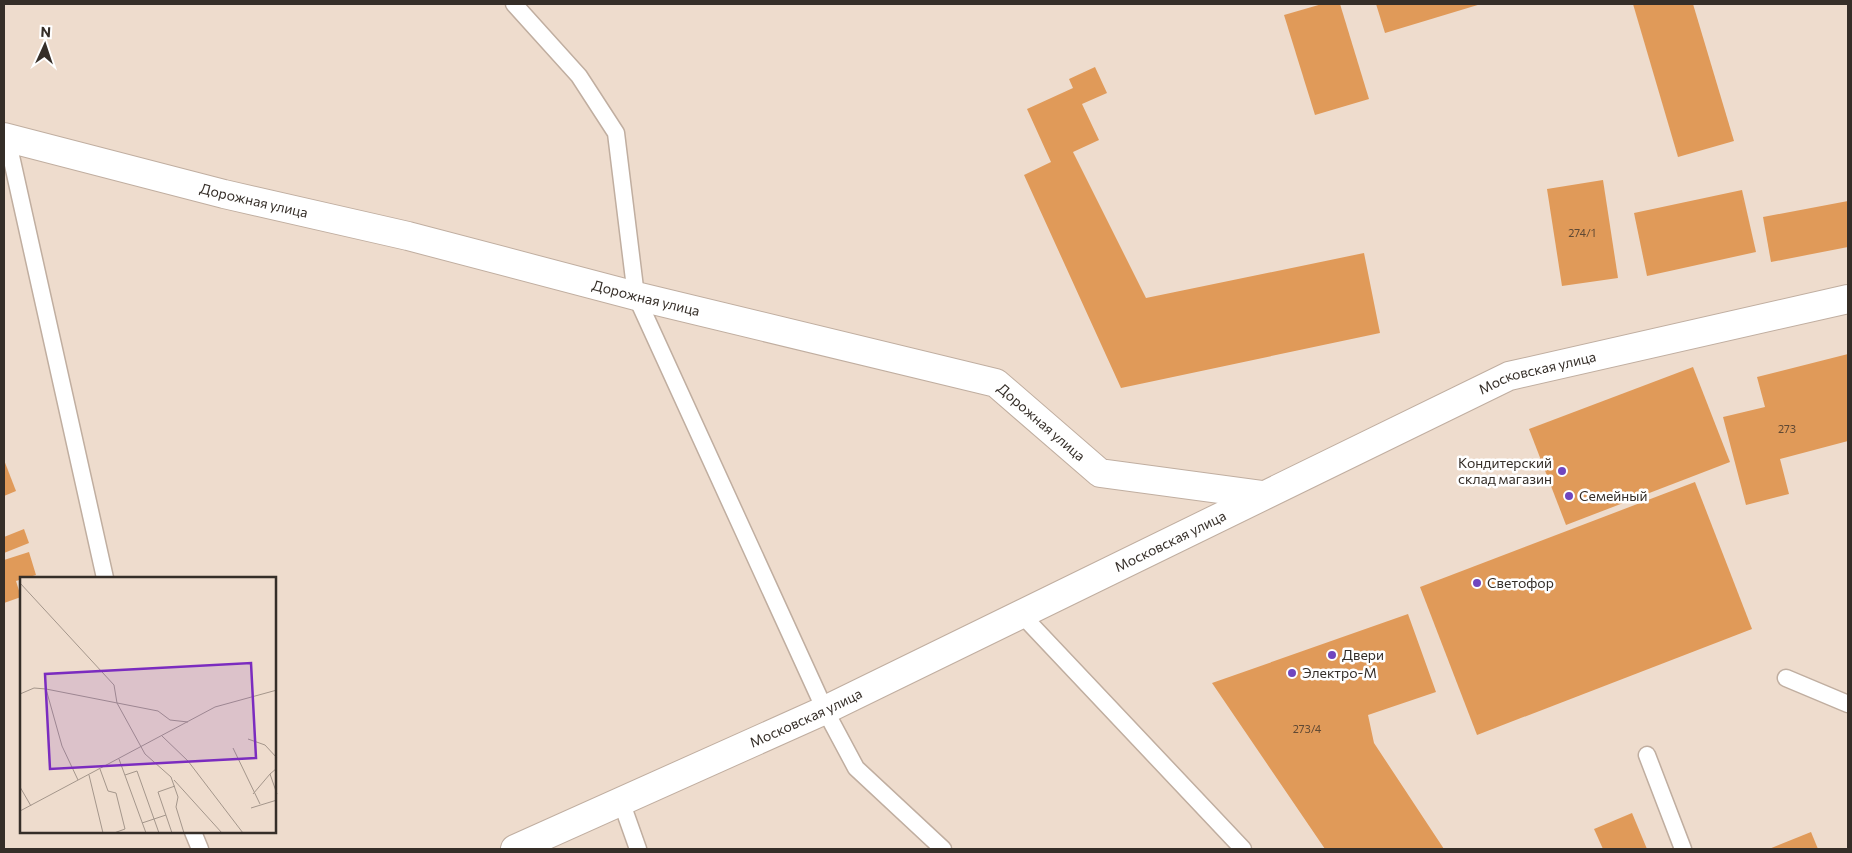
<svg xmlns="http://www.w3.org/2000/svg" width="1852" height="853" font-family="Commissioner,sans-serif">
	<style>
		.building { fill: #e09a59 }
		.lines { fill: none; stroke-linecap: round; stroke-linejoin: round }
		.lane-casing { stroke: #c0aea0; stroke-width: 19 }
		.street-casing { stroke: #c0aea0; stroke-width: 30 }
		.lane { stroke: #fff; stroke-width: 16 }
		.street { stroke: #fff; stroke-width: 28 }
		.poi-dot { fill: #7046bf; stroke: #fff; stroke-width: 2 }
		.labels { text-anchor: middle; stroke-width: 5; stroke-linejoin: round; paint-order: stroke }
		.number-label { font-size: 11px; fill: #604934 }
		.street-label { font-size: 14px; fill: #352e28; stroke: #fff }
		.poi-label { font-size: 14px; fill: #352e28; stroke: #fff; text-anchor: start }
		.inset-road { fill: none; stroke: #a4968b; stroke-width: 1 }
		.view { fill: #7b2cbf; fill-opacity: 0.15; stroke: #7b2cbf; stroke-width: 2.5 }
		.inset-edge { fill: none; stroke: #352e28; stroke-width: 2.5 }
	</style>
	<rect width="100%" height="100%" fill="#eedccd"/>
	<g class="building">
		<polygon points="1322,4 1340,4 1369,99 1315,115 1284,15"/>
		<polygon points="1376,4 1481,4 1385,33"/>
		<polygon points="1633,4 1693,4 1734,141 1678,157"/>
		<polygon points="1095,67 1107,93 1082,104 1099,140 1073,152 1146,298 1364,253 1380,333 1121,388 1024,175 1051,162 1027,109 1073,88 1069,79"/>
		<polygon points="1603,180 1618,278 1562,286 1547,189"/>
		<polygon points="1742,190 1756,252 1647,276 1634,213"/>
		<polygon points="1848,201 1848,247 1771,262 1763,217"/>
		<polygon points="1848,354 1848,441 1780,459 1789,494 1746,505 1723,417 1765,407 1757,377"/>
		<polygon points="1693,367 1730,462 1566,525 1529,429"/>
		<polygon points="4,460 16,491 4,496"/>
		<polygon points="1695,482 1752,629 1477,735 1420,587"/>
		<polygon points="24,529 29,543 4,553 4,537"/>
		<polygon points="29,552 36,575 16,581 21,597 4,603 4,560"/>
		<polygon points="1408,614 1436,692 1368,715 1374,743 1444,849 1325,849 1212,683"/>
		<polygon points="1632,813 1647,849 1603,849 1594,829"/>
		<polygon points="1811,832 1818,849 1769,849"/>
	</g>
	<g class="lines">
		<g class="lane-casing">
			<g id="lane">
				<polyline points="514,4 579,76 616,133 636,296 825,710 856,768 943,849"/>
				<polyline points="7,138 105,578"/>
				<polyline points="1021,614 1243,849"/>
				<polyline points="1786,678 1848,704"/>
				<polyline points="1647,755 1683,849"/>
				<polyline points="621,801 638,849"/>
				<polyline points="193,832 200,849"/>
			</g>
		</g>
		<g class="street-casing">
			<g id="street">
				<path id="s1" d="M4,137L224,194L408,236L636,296L996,383L1100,473L1263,495"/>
				<path id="s2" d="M515,849L825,710L1509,376L1848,299"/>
			</g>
		</g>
		<use href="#lane" class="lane"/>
		<use href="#street" class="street"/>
	</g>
	<g class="poi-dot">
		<circle cx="1562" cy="471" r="5"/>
		<circle cx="1569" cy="496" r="5"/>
		<circle cx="1477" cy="583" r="5"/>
		<circle cx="1332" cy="655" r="5"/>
		<circle cx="1292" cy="673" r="5"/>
	</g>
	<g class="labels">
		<g class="number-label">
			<text x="1582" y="237">274/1</text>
			<text x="1787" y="433">273</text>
			<text x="1307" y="733">273/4</text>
		</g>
		<g class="street-label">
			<text dy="5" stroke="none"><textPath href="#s1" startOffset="258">Дорожная улица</textPath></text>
			<text dy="5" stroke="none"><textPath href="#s1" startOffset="662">Дорожная улица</textPath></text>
			<text dy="5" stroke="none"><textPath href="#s2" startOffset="1129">Московская улица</textPath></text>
			<text dy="5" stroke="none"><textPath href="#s1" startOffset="1082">Дорожная улица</textPath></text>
			<text dy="5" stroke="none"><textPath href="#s2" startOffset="724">Московская улица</textPath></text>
			<text dy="5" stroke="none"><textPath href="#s2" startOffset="319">Московская улица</textPath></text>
		</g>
		<g class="poi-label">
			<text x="1552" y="468" text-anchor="end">Кондитерский<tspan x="1552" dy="16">склад магазин</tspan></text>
			<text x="1579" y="501">Семейный</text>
			<text x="1487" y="588">Светофор</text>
			<text x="1342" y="660">Двери</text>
			<text x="1302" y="678">Электро-М</text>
		</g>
	</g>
	<g transform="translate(20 577)">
		<rect width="256" height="256" fill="#eedccd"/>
		<path class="inset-road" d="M0,6L94,108L97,126L125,177L151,200L158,220L156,230L164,256M26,112L42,169L58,203M0,117L14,111L26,112L138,134L150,143L168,145M142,159L168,184L223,256M228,162L245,168L257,181M213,171L240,227M99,182L126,256M257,191L250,197L257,217M80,192L88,214L96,216L105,252L94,256M69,198L83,256M105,198L117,194L139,256M154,203L202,256M0,210L11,229M233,217L250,197M231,231L257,223M0,234L195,130L257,113M122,246L146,238M152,256L138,215L155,209"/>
		<path class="view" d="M231,86L236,181L30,192L25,97Z"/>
		<rect width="256" height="256" class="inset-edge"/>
	</g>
	<rect width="1852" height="853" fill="none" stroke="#352e28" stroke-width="10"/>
	<g transform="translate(45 45) rotate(3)" stroke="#ffffff" stroke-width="4" paint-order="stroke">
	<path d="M0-4L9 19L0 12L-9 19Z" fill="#352e28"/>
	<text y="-8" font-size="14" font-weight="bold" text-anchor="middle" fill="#352e28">N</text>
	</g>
</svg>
